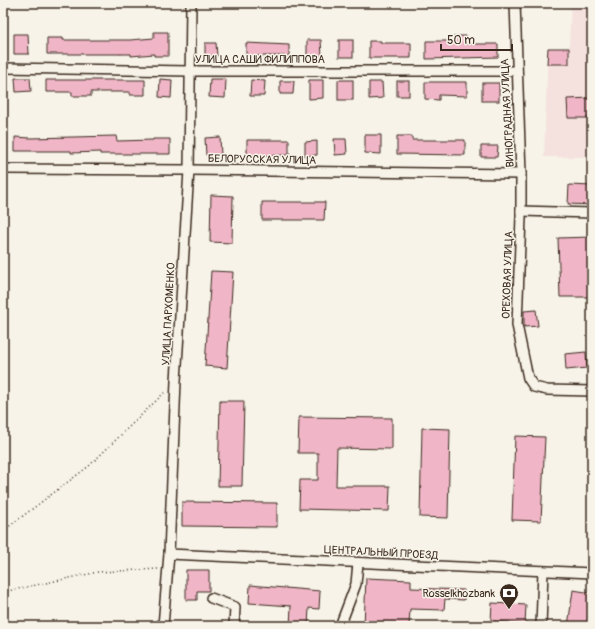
<svg xmlns="http://www.w3.org/2000/svg" width="595" height="629" font-family="Pangolin,sans-serif">
	<style>
		.built { fill: #f5e1de }
		.building { fill: #f0b6c7; stroke: #3b2a1e }
		.lines { fill: none; stroke-linecap: round; stroke-linejoin: round }
		.minor-casing { stroke: #3b2a1e; stroke-width: 12 }
		.path { stroke: #3b2a1e; stroke-width: 1.5; stroke-dasharray: 1 3; stroke-linecap: butt }
		.minor { stroke: #f7f3e8; stroke-width: 9 }
		.labels { text-anchor: middle; stroke-width: 3; stroke-linejoin: round; paint-order: stroke }
		.street-label { font-size: 11px; fill: #3b2a1e; stroke: #f7f3e8 }
		.poi-label { font-size: 11px; fill: #3b2a1e; stroke: #f7f3e8; text-anchor: end }
	</style>
	<rect width="100%" height="100%" fill="#f7f3e8"/>
	<filter id="ink" filterUnits="userSpaceOnUse"><feTurbulence type="fractalNoise" baseFrequency=".025" numOctaves="2"/><feDisplacementMap in="SourceGraphic" scale="8" xChannelSelector="R" yChannelSelector="G"/><feConvolveMatrix kernelMatrix="1 2 1 2 8 2 1 2 1" color-interpolation-filters="sRGB"/></filter>
	<g filter="url(#ink)">
		<polygon class="built" points="571,3 592,3 592,157 544,157 548,48 569,48"/>
		<g class="building">
			<polygon points="154,32 168,32 168,56 154,56 154,54 131,56 131,54 47,54 47,38 63,38 63,40 130,40 154,38"/>
			<polygon points="14,34 28,34 29,54 14,54"/>
			<polygon points="454,36 466,36 466,44 498,44 498,57 426,59 426,41 454,41"/>
			<polygon points="307,40 321,40 322,57 307,57"/>
			<rect x="339" y="40" width="14" height="17"/>
			<polygon points="369,41 381,41 381,43 411,43 411,58 369,58"/>
			<polygon points="205,43 216,43 217,56 205,56"/>
			<polygon points="246,43 289,45 289,56 246,56"/>
			<polygon points="548,48 569,48 569,64 547,64"/>
			<polygon points="15,78 30,78 31,91 16,92"/>
			<polygon points="160,79 172,80 171,98 159,97"/>
			<polygon points="210,79 226,79 225,98 209,97"/>
			<polygon points="46,80 145,80 145,95 130,95 130,92 91,92 91,96 72,96 72,92 46,92"/>
			<polygon points="251,80 265,81 264,96 250,96"/>
			<polygon points="309,80 323,80 323,98 309,99"/>
			<rect x="338" y="80" width="15" height="20"/>
			<polygon points="280,81 294,81 293,94 280,94"/>
			<rect x="397" y="81" width="12" height="15"/>
			<polygon points="369,82 382,82 383,98 369,99"/>
			<polygon points="425,82 467,82 467,96 439,95 439,100 425,99"/>
			<rect x="482" y="83" width="17" height="18"/>
			<polygon points="592,98 592,118 568,118 567,99"/>
			<polygon points="365,135 381,135 381,154 365,153"/>
			<polygon points="116,136 117,141 153,140 153,139 170,139 170,154 100,154 100,152 71,153 71,151 15,151 15,137 30,138"/>
			<polygon points="397,136 412,136 412,140 465,140 465,155 397,154"/>
			<polygon points="220,137 221,155 206,155 205,138"/>
			<polygon points="334,139 346,139 347,154 335,155"/>
			<polygon points="247,140 289,140 289,155 247,156"/>
			<polygon points="317,141 317,155 305,156 305,142"/>
			<polygon points="481,146 498,146 497,157 481,157"/>
			<polygon points="569,185 592,186 592,205 568,204"/>
			<polygon points="211,195 233,196 232,243 210,242"/>
			<polygon points="262,202 325,202 324,220 262,220"/>
			<polygon points="592,237 592,297 560,297 558,238"/>
			<polygon points="211,271 233,272 227,368 205,366"/>
			<polygon points="536,310 538,326 524,327 524,311"/>
			<polygon points="586,352 587,368 566,370 565,354"/>
			<polygon points="220,401 244,401 242,486 218,486"/>
			<polygon points="299,417 392,418 392,449 337,448 336,486 390,486 389,511 299,509 300,480 318,480 318,453 298,453"/>
			<polygon points="422,428 450,429 448,518 420,517"/>
			<polygon points="515,436 545,437 541,521 512,520"/>
			<polygon points="182,502 277,503 277,527 182,526"/>
			<polygon points="186,570 209,570 209,591 197,591 197,600 186,600"/>
			<polygon points="366,578 411,580 411,588 464,590 464,600 445,599 444,610 410,609 409,626 364,626"/>
			<polygon points="250,585 320,591 319,609 309,608 308,626 290,626 291,606 249,603"/>
			<polygon points="573,590 592,593 592,626 568,626"/>
			<polygon points="492,603 526,605 525,624 491,621"/>
		</g>
		<g class="lines">
			<g class="minor-casing">
				<g id="minor">
					<polyline points="515,3 521,174 521,217 517,325 528,378 534,387 547,390 592,391"/>
					<polyline points="3,68 190,71 517,71"/>
					<polyline points="3,169 189,170 521,174"/>
					<polyline points="521,211 592,213"/>
					<polyline points="169,554 592,573"/>
					<polyline points="211,598 235,607 234,626"/>
					<polyline points="163,626 169,554 176,381 189,170 191,3"/>
					<polyline points="340,626 356,584 358,563"/>
					<polyline points="541,626 543,571"/>
				</g>
			</g>
			<g class="path">
				<polyline points="3,531 89,466 166,391"/>
				<polyline points="3,592 98,572 158,569"/>
			</g>
			<use href="#minor" class="minor"/>
		</g>
	</g>
	<defs>
		<g id="bank-pin" transform="scale(1)"><path d="M0 17L-7.5 6A9.5 9.5 0 1 1 7.5 6Z" fill="#3b2a1e" stroke="#f7f3e8"/><path d="M-6-4H6V4H-6ZM0-2.3a2.3 2.3 0 1 0 0 4.6a2.3 2.3 0 1 0 0-4.6Z" fill="#fff"/></g>
	</defs>
	<g fill-rule="evenodd">
		<use href="#bank-pin" x="509" y="593"/>
	</g>
	<g class="labels">
		<g class="street-label">
			<text x="260" y="63">УЛИЦА САШИ ФИЛИППОВА</text>
			<text transform="translate(507 113) rotate(-93)" y="4">ВИНОГРАДНАЯ УЛИЦА</text>
			<text transform="translate(262 159) rotate(1)" y="4">БЕЛОРУССКАЯ УЛИЦА</text>
			<text transform="translate(507 275) rotate(-88)" y="4">ОРЕХОВАЯ УЛИЦА</text>
			<text transform="translate(168 314) rotate(-87)" y="4">УЛИЦА ПАРХОМЕНКО</text>
			<text transform="translate(381 552) rotate(3)" y="4">ЦЕНТРАЛЬНЫЙ ПРОЕЗД</text>
		</g>
		<g class="poi-label">
			<text x="495" y="597">Rosselkhozbank</text>
		</g>
	</g>
	<rect width="595" height="629" fill="none" stroke="#f7f3e8" stroke-width="16"/>
	<rect x="8" y="8" width="579" height="613" fill="none" stroke="#3b2a1e" stroke-width="1.5" filter="url(#ink)"/>
	<path d="M441 44v6h71v-6" fill="none" stroke="#3b2a1e" stroke-width="2"/>
	<text x="447" y="44" font-size="12" fill="#3b2a1e" stroke="#f7f3e8" stroke-width="3" paint-order="stroke">50 m</text>
</svg>
